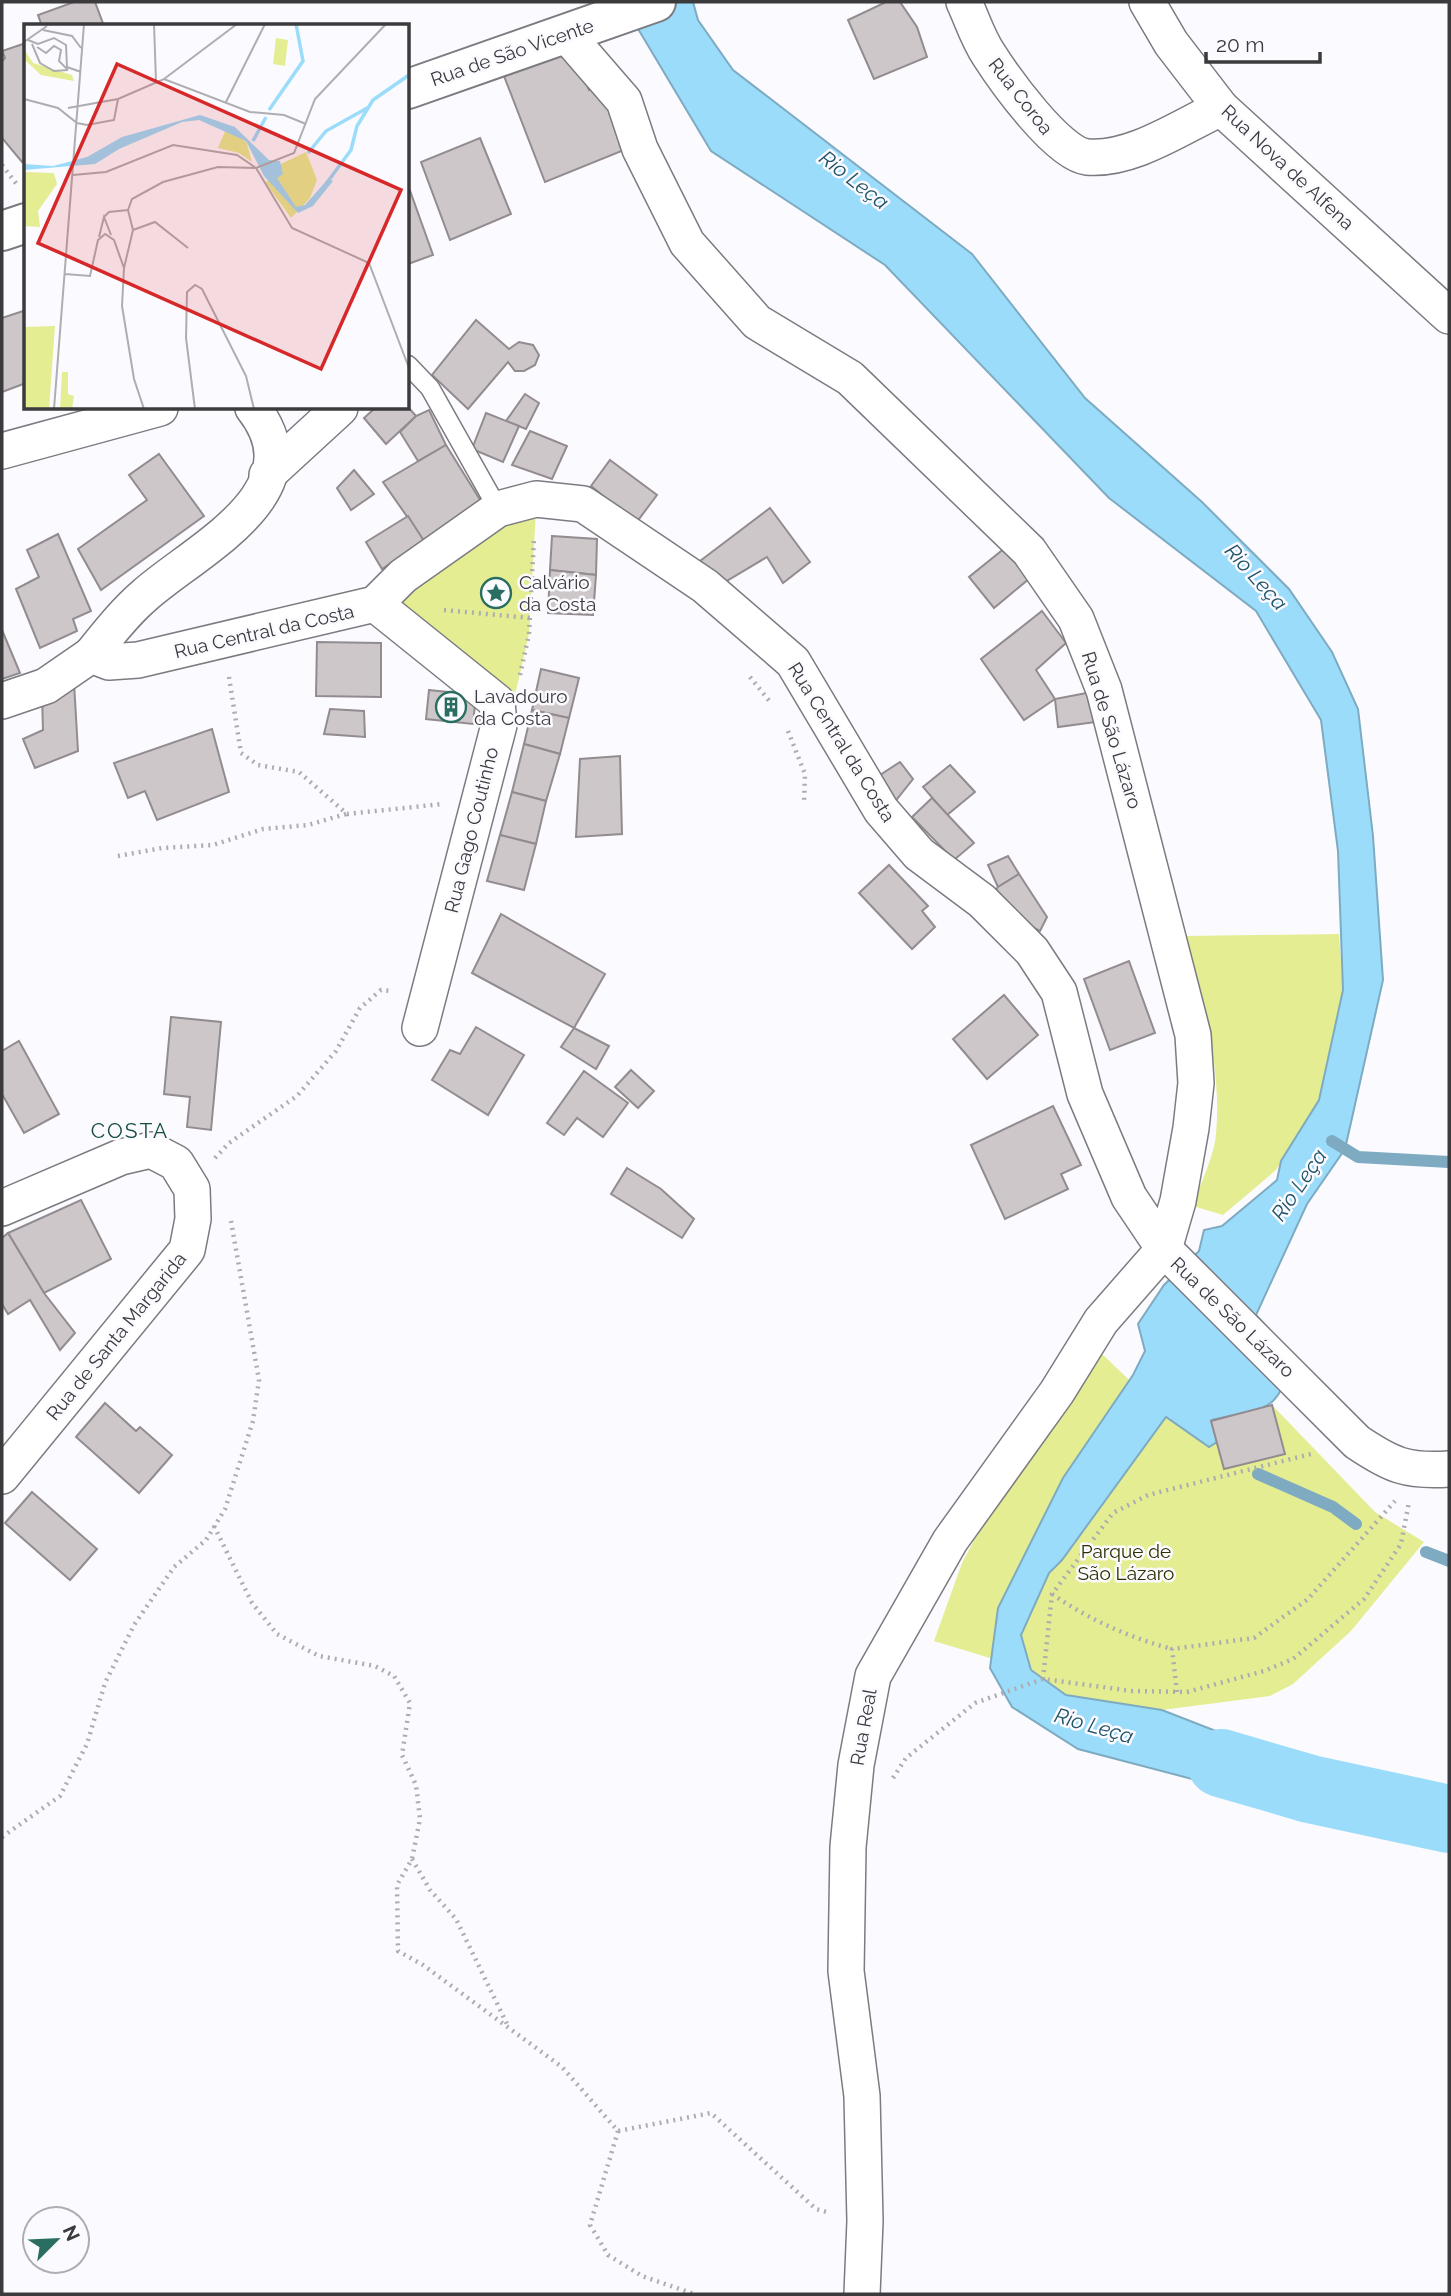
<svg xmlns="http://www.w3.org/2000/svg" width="1451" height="2296" font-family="Raleway,sans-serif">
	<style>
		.green { fill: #e5ed92 }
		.water { fill: #9bdcfa; stroke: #7eabc1; stroke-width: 2 }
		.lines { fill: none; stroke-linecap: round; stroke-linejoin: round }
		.stream { stroke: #7eabc1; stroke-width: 12 }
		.river { stroke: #9bdcfa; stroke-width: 68 }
		.building { fill: #cec7ca; stroke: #928b8f; stroke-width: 2 }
		.lane-casing { stroke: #7c7b81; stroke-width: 21 }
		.street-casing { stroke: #7c7b81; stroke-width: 38 }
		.secondary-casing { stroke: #7c7b81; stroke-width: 42 }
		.path { stroke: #adacb0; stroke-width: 4.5; stroke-dasharray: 2 5; stroke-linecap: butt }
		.lane { stroke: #fff; stroke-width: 18 }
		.street { stroke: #fff; stroke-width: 35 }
		.secondary { stroke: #fff; stroke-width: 38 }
		.labels { text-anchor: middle; stroke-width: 5; stroke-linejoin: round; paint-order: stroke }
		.street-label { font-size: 19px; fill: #3b3a3d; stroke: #fbfaff }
		.poi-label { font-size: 19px; fill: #3b3a3d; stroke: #fbfaff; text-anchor: start }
		.park-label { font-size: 19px; fill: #2e3002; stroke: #fbfaff }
		.water-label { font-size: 21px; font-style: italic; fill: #215469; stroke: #fbfaff }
		.neighbourhood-label { font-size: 21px; letter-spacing: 2px; fill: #154d43; stroke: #fbfaff }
		.inset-river { fill: none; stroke: #9bdcfa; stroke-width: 3.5 }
		.inset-road { fill: none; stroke: #aeadb1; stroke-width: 2 }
		.view { fill: #d62828; fill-opacity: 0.15; stroke: #d62828; stroke-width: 3.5 }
		.inset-edge { fill: none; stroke: #3b3a3d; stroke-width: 3.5 }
	</style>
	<rect width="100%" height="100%" fill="#fbfaff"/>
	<g class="green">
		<polygon points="536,510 529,634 516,691 512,693 404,606 401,596 497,527"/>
		<path d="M1339,934L1343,990L1319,1100L1276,1170L1223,1215L1193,1206C1200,1184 1214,1157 1216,1134C1222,1068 1203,999 1185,936Z"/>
		<polygon points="1102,1354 1167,1416 1211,1421 1272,1405 1375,1512 1424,1542 1351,1631 1293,1684 1270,1696 1162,1710 1126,1705 1066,1695 1030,1670 934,1641 962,1563 1000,1491"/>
	</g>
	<path class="water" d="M622,2H693L698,20L733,70L972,254L1085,398L1202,502L1289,589L1332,652L1358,709L1373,836L1383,980L1345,1149L1307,1204L1256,1315L1293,1355C1277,1416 1268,1406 1212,1420L1217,1442L1209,1447L1166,1417L1062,1560L1049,1573L1021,1635L1031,1670L1066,1695L1162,1710L1311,1768L1310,1810L1078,1749L1012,1707L990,1668L998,1608L1063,1478L1133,1375L1145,1351L1138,1324L1164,1285L1199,1251L1204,1230L1222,1226L1277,1180L1281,1161L1319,1100L1343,990L1338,851L1321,720L1256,611L1109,498L885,265L711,151Z"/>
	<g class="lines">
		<g class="stream">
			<polyline points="1332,1141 1358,1157 1449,1162"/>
			<polyline points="1258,1474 1333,1507 1356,1524"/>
			<polyline points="1426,1552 1449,1561"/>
		</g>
		<polyline class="river" points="1221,1763 1310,1789 1449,1819"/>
	</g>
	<g class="building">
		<polygon points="74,2 95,2 104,26 42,26 38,15"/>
		<polygon points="886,2 900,2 917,27 927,57 874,79 848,20"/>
		<polygon points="26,43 26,158 22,162 2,138 2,61 5,58 2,51"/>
		<polygon points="573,50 589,90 603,86 629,148 545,182 504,76"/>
		<polygon points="480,138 511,214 450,240 421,162"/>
		<polygon points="408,185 433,255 408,264"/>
		<polygon points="23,311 26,320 26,383 2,392 2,318"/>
		<polygon points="476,320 509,349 519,342 533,345 539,355 535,365 524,371 515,371 508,362 468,409 432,375"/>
		<polygon points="525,394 539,403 526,429 506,421"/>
		<polygon points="408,407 416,416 386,444 364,418 375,408"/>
		<polygon points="429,410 446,445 418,461 400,432 416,416"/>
		<polygon points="486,413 519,426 503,462 472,449"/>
		<polygon points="530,431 567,446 552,479 512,465"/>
		<polygon points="446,445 482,503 424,541 383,482"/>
		<polygon points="159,454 204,516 101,590 78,549 147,500 129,475"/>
		<polygon points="610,460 657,495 636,523 591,486"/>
		<polygon points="354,470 374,494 351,510 337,488"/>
		<polygon points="770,508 810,562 783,583 767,557 725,582 700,561"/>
		<polygon points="408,516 424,541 382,569 366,542"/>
		<polygon points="58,534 91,611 73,619 77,631 40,648 16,589 39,577 27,550"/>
		<polygon points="552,536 597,539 596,575 550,570"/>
		<polygon points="1005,548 1030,578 994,608 969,577"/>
		<polygon points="550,570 596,575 593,615 548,613"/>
		<polygon points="1042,611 1066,643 1036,670 1055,699 1024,720 981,659"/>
		<polygon points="2,630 20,673 2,679"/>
		<polygon points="317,642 381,643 381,697 316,696"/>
		<polygon points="541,669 579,678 569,718 532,710"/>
		<polygon points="74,683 78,751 35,768 23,739 43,730 42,695"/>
		<polygon points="429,690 476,695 473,724 426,719"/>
		<polygon points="1092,692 1096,722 1058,727 1055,699"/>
		<polygon points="330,709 364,711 365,737 324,734"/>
		<polygon points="532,710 569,718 560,754 524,744"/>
		<polygon points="212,729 229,792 157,820 145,791 128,798 114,763"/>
		<polygon points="524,744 560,754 546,801 512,792"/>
		<polygon points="620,756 622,834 576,837 580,759"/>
		<polygon points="900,762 913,779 893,804 874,779"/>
		<polygon points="950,765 975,792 947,815 923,787"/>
		<polygon points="512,792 546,801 536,844 500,835"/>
		<polygon points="932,798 974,843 954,860 912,817"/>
		<polygon points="500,835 536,844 524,890 487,881"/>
		<polygon points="1008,856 1019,874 998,887 988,865"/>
		<polygon points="889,865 928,906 922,911 935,927 912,949 859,893"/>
		<polygon points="1019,874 1047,917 1040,931 1018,920 991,895 998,887"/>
		<polygon points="501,914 605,974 574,1028 472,973"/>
		<polygon points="1129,961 1155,1033 1110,1050 1084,979"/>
		<polygon points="1004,995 1038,1035 987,1079 953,1039"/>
		<polygon points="171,1017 221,1022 211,1130 187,1127 190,1097 164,1094"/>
		<polygon points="476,1027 524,1055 488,1115 432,1080 450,1050 460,1054"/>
		<polygon points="574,1028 609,1046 596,1069 561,1047"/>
		<polygon points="19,1041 59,1114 24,1133 2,1094 2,1051"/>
		<polygon points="631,1070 654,1091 638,1108 615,1087"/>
		<polygon points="584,1071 628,1103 603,1137 577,1118 564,1135 547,1123"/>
		<polygon points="1053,1106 1081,1165 1061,1174 1068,1189 1005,1219 971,1145"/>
		<polygon points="627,1168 661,1189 694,1219 682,1238 611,1194"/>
		<polygon points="81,1200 111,1259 44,1293 8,1233"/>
		<polygon points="8,1233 44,1293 75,1333 60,1350 30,1300 8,1314 2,1304 2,1238"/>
		<polygon points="105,1403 136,1431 140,1427 172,1455 139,1493 76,1437"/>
		<polygon points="1272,1405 1285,1454 1224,1469 1211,1421"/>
		<polygon points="32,1492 97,1549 70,1580 5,1523"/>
	</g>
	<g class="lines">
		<g class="lane-casing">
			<polyline id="lane" points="408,365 430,388 498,509"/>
		</g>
		<g class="street-casing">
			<g id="street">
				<path d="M964,2C972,19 978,39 989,55C1005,80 1058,154 1087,157C1132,161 1182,126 1221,108"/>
				<polyline points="1147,2 1171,43 1221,108 1449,316"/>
				<polyline points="566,34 624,101 640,149 687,243 757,322 850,378 1029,551 1076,619 1104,690 1193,1035 1196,1083 1191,1128 1178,1201 1164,1249 1101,1321 1057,1392 950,1541 873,1676 856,1765 848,1847 846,1971 862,2096 865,2221 862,2294"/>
				<polyline points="2,451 160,408"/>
				<polyline points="267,475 340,408"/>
				<polyline points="375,604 497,702 499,725 420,1028"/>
				<path d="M91,655C108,634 125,612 145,595C197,549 319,492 253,408"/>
				<path d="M2,701L46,686L91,655L109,662L138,660L375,604L403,576L498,509L536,499L583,504L705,586L793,662L881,810L919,854L982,901L1032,951L1059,992L1085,1094L1129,1197L1164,1249L1357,1442C1391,1465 1407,1472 1449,1469"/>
				<polyline points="2,1208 121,1157 151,1150 176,1163 192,1189 193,1219 187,1250 2,1476"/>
			</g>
		</g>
		<g class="secondary-casing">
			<g id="secondary">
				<polyline points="408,89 656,2"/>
				<polyline points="2,231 26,223"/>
			</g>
		</g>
		<g class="path">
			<polyline points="2,165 18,186"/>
			<polyline points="444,610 530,618"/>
			<polyline points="520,675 529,634 534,538"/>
			<polyline points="229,677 241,753 258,765 299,772 347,814 442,804"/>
			<polyline points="750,677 771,703"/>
			<polyline points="788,731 805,774 804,804"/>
			<polyline points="118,856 162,848 213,845 263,829 308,825 346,814"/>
			<polyline points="215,1158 229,1143 297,1096 336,1051 360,1008 381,990 392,991"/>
			<polyline points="214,1526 252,1603 277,1634 319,1656 375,1666 394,1676 410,1703 402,1755 416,1785 420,1819 412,1859 397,1885 398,1951 423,1965 562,2067 618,2131 711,2113 816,2209 830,2213"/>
			<path d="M1052,1594C1090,1620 1128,1637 1172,1649"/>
			<polyline points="1043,1679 1052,1594 1113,1513 1148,1495 1315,1453"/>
			<polyline points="1177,1692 1172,1649 1254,1638 1308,1599 1395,1501"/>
			<polyline points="893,1778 906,1758 975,1703 1043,1679 1132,1691 1187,1692 1264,1671 1293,1659 1364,1599 1401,1544 1409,1502"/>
			<polyline points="2,1837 60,1796 87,1744 105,1683 134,1625 174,1567 206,1540 225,1509 253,1421 259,1380 231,1221"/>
			<polyline points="412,1859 430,1890 456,1919 507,2024"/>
			<polyline points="618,2131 590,2225 608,2255 642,2276 694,2294"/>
		</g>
		<use href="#lane" class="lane"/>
		<use href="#street" class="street"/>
		<use href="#secondary" class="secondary"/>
	</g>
	<defs>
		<g id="sight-ring" transform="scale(1.575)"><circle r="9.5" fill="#fbfaff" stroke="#2a6e61" stroke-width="1.5"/><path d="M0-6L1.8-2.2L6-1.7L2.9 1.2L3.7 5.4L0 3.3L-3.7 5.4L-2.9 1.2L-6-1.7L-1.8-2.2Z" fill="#2a6e61"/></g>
		<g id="building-ring" transform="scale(1.575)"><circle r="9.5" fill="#fbfaff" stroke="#2a6e61" stroke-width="1.5"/><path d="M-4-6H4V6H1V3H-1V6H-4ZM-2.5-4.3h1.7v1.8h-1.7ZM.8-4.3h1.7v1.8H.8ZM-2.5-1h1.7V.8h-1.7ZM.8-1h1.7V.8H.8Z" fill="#2a6e61"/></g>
	</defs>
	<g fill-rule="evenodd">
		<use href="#sight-ring" x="496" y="593"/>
		<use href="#building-ring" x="451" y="707"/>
	</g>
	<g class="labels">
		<g class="street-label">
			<text transform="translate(512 52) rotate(-19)" y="7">Rua de São Vicente</text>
			<text transform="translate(1021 96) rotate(52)" y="7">Rua Coroa</text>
			<text transform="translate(1288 167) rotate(43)" y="7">Rua Nova de Alfena</text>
			<text transform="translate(264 631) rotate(-13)" y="7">Rua Central da Costa</text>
			<text transform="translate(1112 730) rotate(73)" y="7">Rua de São Lázaro</text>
			<text transform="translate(842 742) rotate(58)" y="7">Rua Central da Costa</text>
			<text transform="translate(471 830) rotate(-76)" y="7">Rua Gago Coutinho</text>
			<text transform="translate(1233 1317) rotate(44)" y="7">Rua de São Lázaro</text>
			<text transform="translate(116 1336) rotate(-51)" y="7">Rua de Santa Margarida</text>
			<text transform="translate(863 1727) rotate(-80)" y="7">Rua Real</text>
		</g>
		<g class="poi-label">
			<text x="519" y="589">Calvário<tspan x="519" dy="22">da Costa</tspan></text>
			<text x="474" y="703">Lavadouro<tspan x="474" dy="22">da Costa</tspan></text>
		</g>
		<g class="park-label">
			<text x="1126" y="1558">Parque de<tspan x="1126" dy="22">São Lázaro</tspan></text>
		</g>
		<g class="water-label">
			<text transform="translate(854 180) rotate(38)" y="7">Rio Leça</text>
			<text transform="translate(1256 577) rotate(48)" y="7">Rio Leça</text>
			<text transform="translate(1299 1185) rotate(-56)" y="7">Rio Leça</text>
			<text transform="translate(1094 1726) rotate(16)" y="7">Rio Leça</text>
		</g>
		<g class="neighbourhood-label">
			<text x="130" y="1138">COSTA</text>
		</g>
	</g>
	<g transform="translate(24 24)">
		<rect width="385" height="385" fill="#fbfaff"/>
		<path d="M252,14L264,16L261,42L249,40ZM0,25L9,39L48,51L50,57L17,51L0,35ZM202,105L222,117L228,138L215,129L194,124ZM282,128L293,156L286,174L267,194L241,158L253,153L257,140ZM0,148L30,149L33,160L14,187L16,203L0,202ZM31,302L25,385H0V303ZM38,348H44V370L50,372L48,385H36Z" fill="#e5ed92"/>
		<path d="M176,91L211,103L245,136L256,137L259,150L253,154L272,183L281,181L304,155L309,157L289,182L274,189L240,152L222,117L175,96L158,98L95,125L71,140L0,146V140L29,142L63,133L98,113Z" fill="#9bdcfa"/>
		<path class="inset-river" d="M245,86L279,37L272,0M229,117L242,93M284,129L302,107L345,83M299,164L327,126L333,102L349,76L385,51"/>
		<path class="inset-road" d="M130,0L132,58M19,6L48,12L57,24M4,16L14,20L30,14L42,21L43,43L57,48M0,18L23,2M8,20L16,39L30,47L44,46M13,23L22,29L30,22L37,26L35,37L44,46M140,55L213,0M0,75L34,84L53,99L63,101L90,96L94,75M202,78L241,0M44,84L94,75L140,55L226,88L260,91L282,100M49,151L82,148L149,121L213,131L232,144L268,204L345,239L385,344M80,193L85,188L104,186M109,206L131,198L164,224M75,213L80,193L87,211M41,250L66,252L74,216L81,210L90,216L100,244M30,385L60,0M120,385L110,355L98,282L100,244L109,206L104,186L108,175L139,158L194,143L232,144L270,129L291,75L362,0M171,385L162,314L163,268L171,261L178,265L222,352L230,385"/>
		<path class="view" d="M93,40L377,166L297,345L14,219Z"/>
		<rect width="385" height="385" class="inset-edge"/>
	</g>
	<rect width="1451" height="2296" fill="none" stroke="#3b3a3d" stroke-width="7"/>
	<g transform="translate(56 2240) rotate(66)"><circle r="33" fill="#fbfaff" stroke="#aeadb1" stroke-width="2"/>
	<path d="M0-5L12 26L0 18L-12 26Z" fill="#2a6e61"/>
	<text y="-10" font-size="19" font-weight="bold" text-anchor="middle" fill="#3b3a3d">N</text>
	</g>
	<path d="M1206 52v10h114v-10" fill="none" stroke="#3b3a3d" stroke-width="3.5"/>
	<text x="1216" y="52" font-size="21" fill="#3b3a3d" stroke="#fbfaff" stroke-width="5" paint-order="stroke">20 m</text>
</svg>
